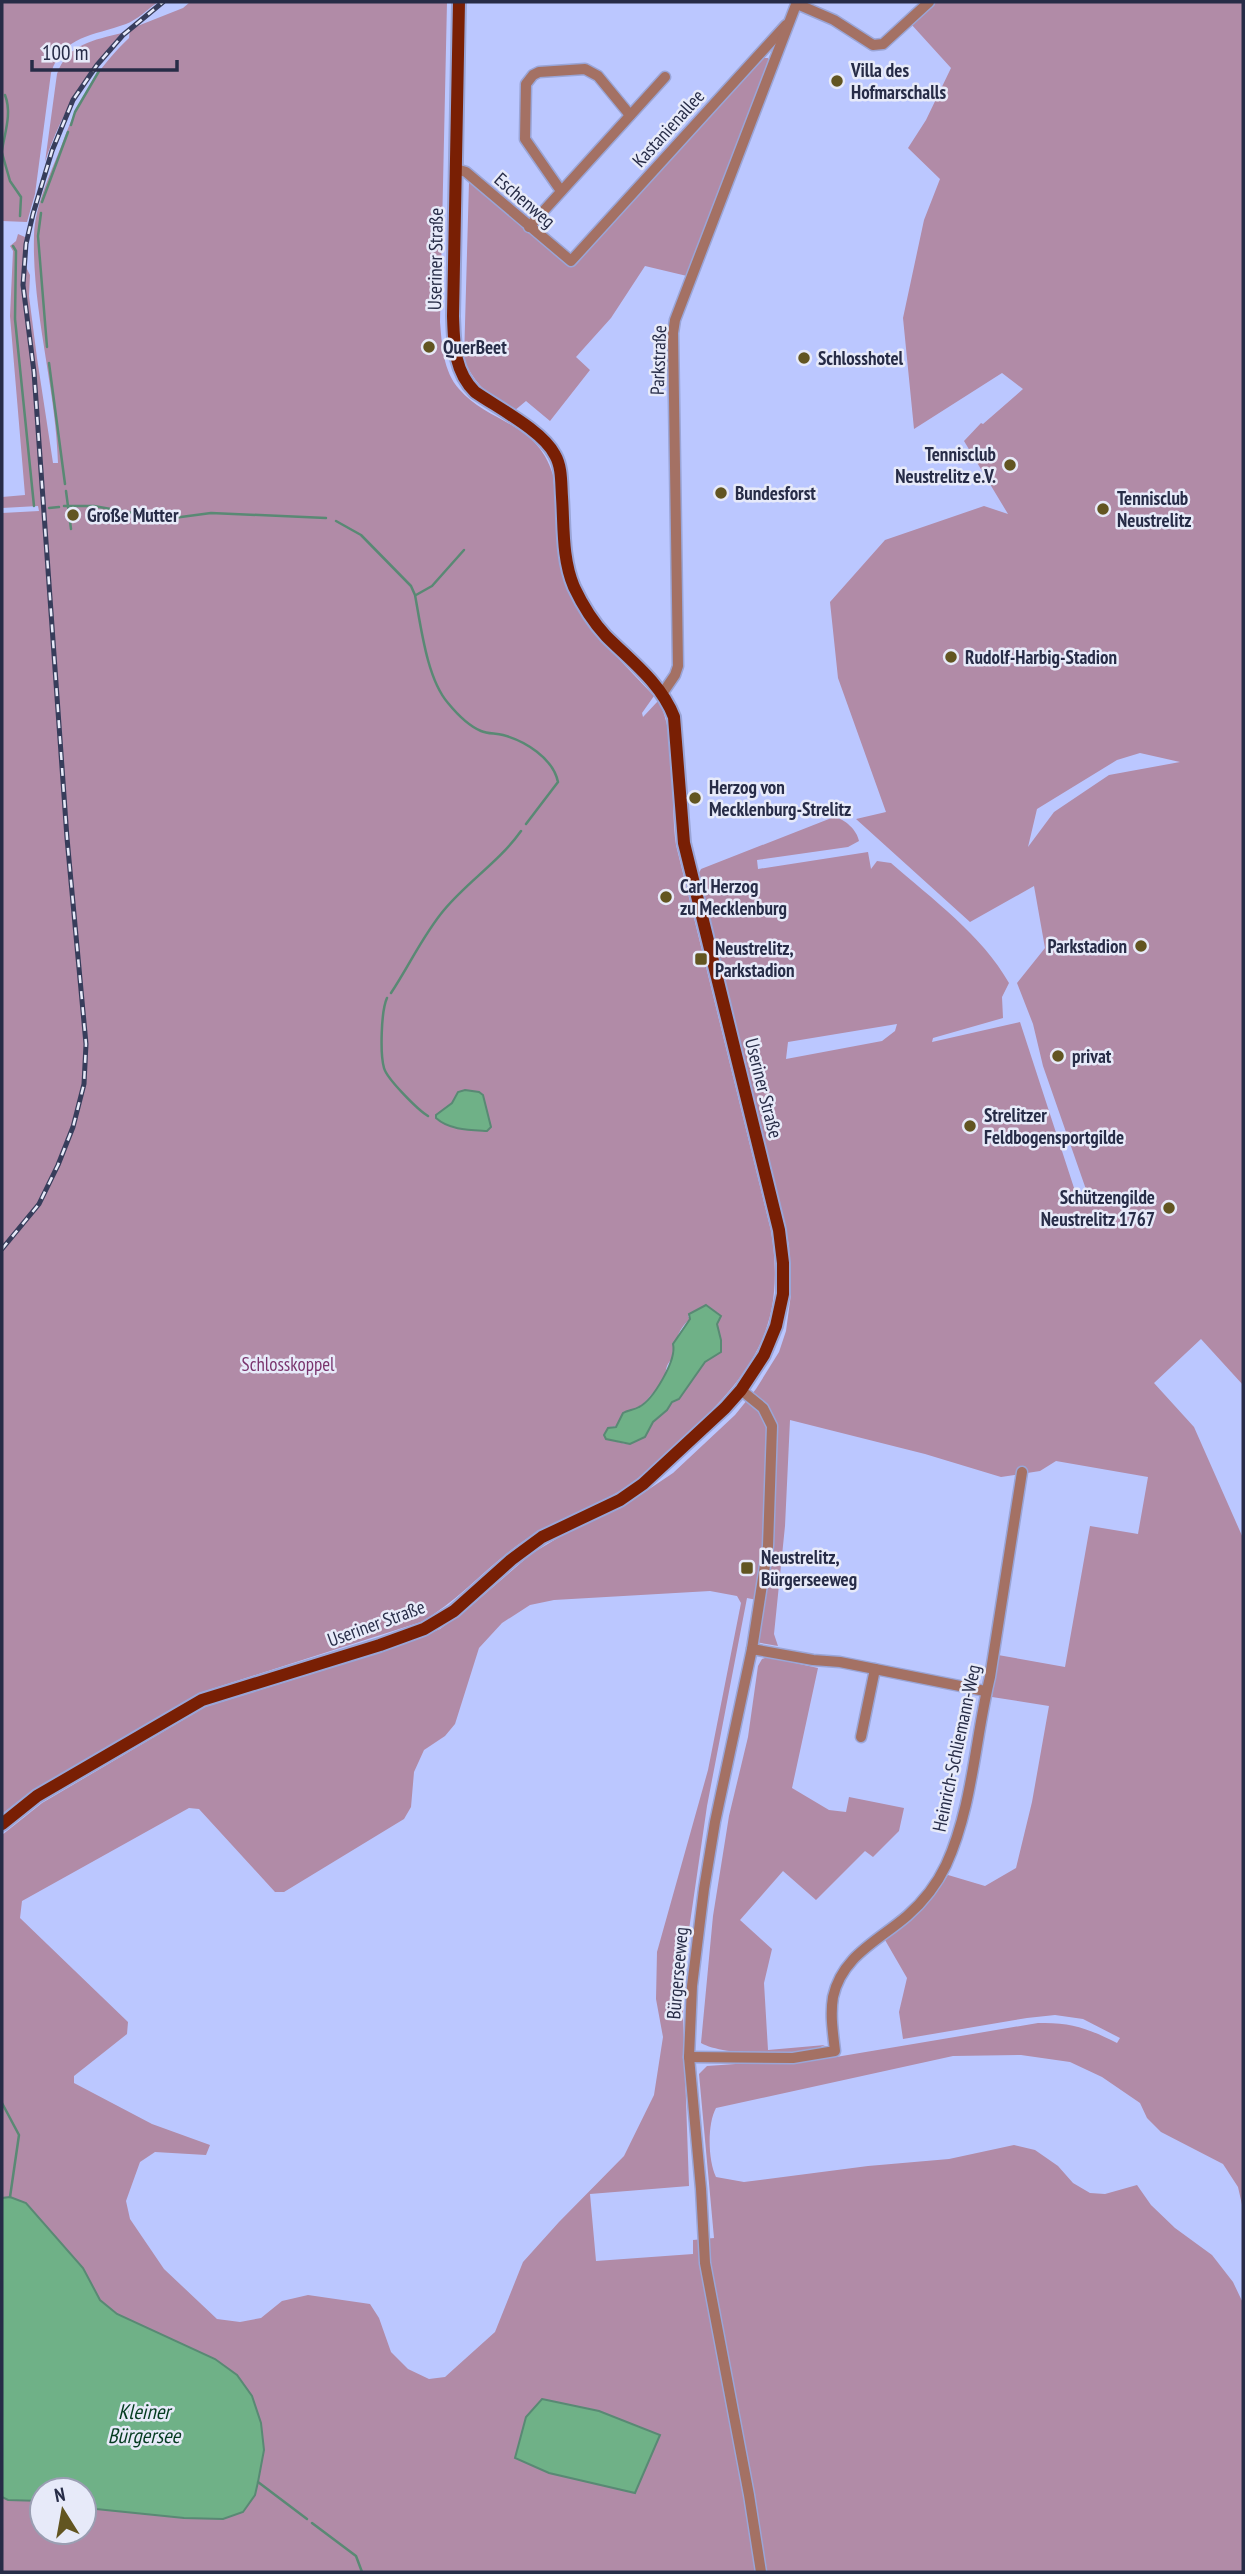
<svg xmlns="http://www.w3.org/2000/svg" width="1245" height="2574" font-family="'PT Sans Narrow',sans-serif">
	<style>
		.green { fill: #b18ba7; fill-rule: evenodd }
		.water { fill: #6fb187; stroke: #598974; stroke-width: 2 }
		.lines { fill: none; stroke-linecap: round; stroke-linejoin: round }
		.stream { stroke: #598974; stroke-width: 2.5 }
		.minor-casing { stroke: #9aa5d7; stroke-width: 13 }
		.major-casing { stroke: #9aa5d7; stroke-width: 16 }
		.minor { stroke: #a47164; stroke-width: 10 }
		.major { stroke: #791f04; stroke-width: 12 }
		.rail-casing { stroke: #373d5b; stroke-width: 5 }
		.rail { stroke: #e7eaf9; stroke-width: 2.5; stroke-dasharray: 8; stroke-linecap: butt }
		.poi-dot { fill: #625521; stroke: #e7eaf9; stroke-width: 2.5 }
		.labels { text-anchor: middle; stroke-width: 5; stroke-linejoin: round; paint-order: stroke }
		.poi-label { font-size: 19px; font-weight: bold; fill: #272c47; stroke: #e7eaf9; text-anchor: start }
		.street-label { font-size: 19px; fill: #272c47; stroke: #e7eaf9 }
		.park-label { font-size: 19px; fill: #7a346d; stroke: #e7eaf9 }
		.water-label { font-size: 21px; font-style: italic; fill: #053c21; stroke: #e7eaf9 }
	</style>
	<rect width="100%" height="100%" fill="#bbc7ff"/>
	<g class="green">
		<path d="M2,2H158C148,9 137,20 126,24C93,36 63,35 51,73L35,194L27,222L2,221Z"/>
		<path d="M190,2H447L440,322C442,345 443,371 459,389C489,424 537,421 553,475L562,570L573,600L584,619L598,637L654,696L642,713L643,717L658,701C677,730 670,806 676,845L771,1231C787,1327 752,1374 685,1436C664,1455 644,1476 620,1491C589,1509 555,1520 525,1540C488,1565 460,1600 421,1622L199,1693L33,1790L2,1814V513L39,511L38,506L2,508V497L25,495L10,316L13,251L10,246L16,241L18,234L25,237L23,261L30,275L29,296L37,358L53,463H58C56,389 32,311 34,236C35,204 51,173 62,144C77,103 97,68 129,38L130,29L183,8ZM458,1093L488,1118L490,1127L486,1131C480,1131 475,1129 469,1128C455,1126 448,1128 436,1118L437,1115L452,1103ZM701,1307L718,1313L717,1324L721,1340V1352L705,1362L679,1399L672,1402L667,1410L653,1422L645,1437L626,1444L606,1439L604,1435L610,1427L617,1426C624,1407 633,1414 645,1402C647,1400 660,1385 663,1382C666,1376 665,1371 667,1366C669,1361 674,1357 675,1351C675,1339 680,1327 690,1319L688,1316Z"/>
		<path d="M934,2H1243V1385L1201,1339L1154,1383L1194,1427L1243,1538V2209L1238,2187L1223,2164L1161,2132L1147,2118L1140,2103L1102,2077L1070,2062L1021,2055L953,2056L716,2108C707,2124 708,2161 716,2177L744,2182L868,2166L949,2159L1014,2145L1035,2150L1058,2166L1073,2183L1090,2193L1105,2194L1137,2185L1151,2205L1175,2228L1212,2255L1233,2282L1243,2303V2572H2V2497L8,2500L42,2501V2532H84V2507L184,2518L223,2519L255,2495L264,2450L237,2375L215,2359L117,2314L100,2300L83,2268L10,2197L2,2198V1835L42,1803L205,1707L382,1652L440,1629L471,1606L531,1554L561,1536L624,1506L673,1473L735,1415L756,1389L779,1352L786,1331L791,1294L789,1245L699,873L701,869L834,817C845,819 857,830 859,841L848,847L757,860L758,869L868,852L871,869L877,861L891,863C932,899 982,935 1009,983L1002,997L1003,1018L933,1038L932,1042L1020,1022L1075,1191L1089,1198L1043,1066L1033,1024L1017,983L1045,948L1034,886L970,922L856,819L886,812L838,678L830,602L885,540L984,506L1008,514L964,441L981,423L983,424L1023,389L1002,373L914,429L903,318L924,220L940,179L908,148L926,120L951,68L911,24ZM1140,753L1180,762L1109,775L1054,812L1028,847L1037,809L1117,760ZM897,1024L895,1031L882,1041L786,1059L788,1042ZM790,1420L925,1454L1001,1477L1040,1471L1056,1461L1148,1477L1138,1534L1090,1526L1065,1667L998,1655L992,1697L1049,1706L1032,1802L1016,1868L985,1886L948,1875C931,1902 911,1921 885,1940L907,1978L899,2012L903,2039L1027,2018L1055,2015L1083,2019L1120,2038L1117,2043C1087,2028 1071,2022 1038,2023L836,2057L707,2066L699,2074L714,2238L693,2240V2254L596,2261L590,2194L689,2186L683,2015L685,1957L707,1806L747,1598L757,1600L750,1641L778,1646L774,1634L785,1526ZM710,1591L737,1596L741,1603L708,1770L657,1952L656,1999L663,2037L654,2095L624,2156L559,2222L523,2262L495,2332L445,2377L429,2379L408,2369L391,2352L379,2318L370,2304L308,2295L282,2301L261,2318L240,2322L217,2319L164,2269L130,2219L126,2201L140,2162L155,2152L206,2155L210,2145L152,2124L74,2083V2076L127,2034L128,2022L20,1918L22,1901L189,1808L199,1809L275,1892H284L404,1819L411,1807L414,1772L424,1750L445,1736L455,1724L479,1648L502,1623L530,1605L554,1600Z"/>
		<path d="M122,33C86,73 62,111 45,162L57,74C67,44 94,40 122,33Z"/>
		<path d="M764,58H768L769,63L687,276L645,266L611,318L576,357L590,370L550,421L526,401L514,411C489,396 476,386 464,360L469,182L571,267Z"/>
		<path d="M768,1657L818,1668L792,1788L829,1810L846,1812L849,1797L904,1808L899,1831L873,1857L865,1851L816,1900L783,1871L740,1920L772,1949L764,1983L768,2050L825,2045C802,2058 723,2056 701,2043L713,1916L729,1816L748,1737L758,1666L762,1659Z"/>
	</g>
	<g class="water">
		<path d="M465,1090L479,1092L483,1095L491,1127L487,1131C470,1130 449,1130 436,1118V1115L452,1103L458,1092Z"/>
		<path d="M706,1305L721,1316L717,1324L721,1340V1352L705,1362L679,1399L672,1402L667,1410L653,1422L645,1437L630,1444L606,1439L604,1435L608,1428L616,1427L623,1413C628,1410 634,1410 639,1407C653,1400 677,1360 673,1344L690,1319L689,1314Z"/>
		<polygon points="10,2197 26,2203 83,2268 100,2300 117,2314 215,2359 237,2375 252,2396 261,2423 264,2450 258,2482 255,2495 243,2512 223,2519 184,2518 96,2509 84,2507 84,2490 42,2490 42,2501 8,2500 2,2497 2,2198"/>
		<polygon points="542,2399 599,2411 660,2435 635,2493 549,2473 515,2458 526,2417"/>
	</g>
	<g class="lines">
		<g class="stream">
			<polyline points="71,125 75,112 99,71"/>
			<path d="M2,150C5,132 12,113 5,95"/>
			<polyline points="2,153 10,181 21,197 20,216"/>
			<polyline points="42,202 68,132"/>
			<polyline points="41,213 38,236 47,347"/>
			<polyline points="13,246 16,251 15,319 34,506"/>
			<polyline points="49,363 65,484"/>
			<polyline points="66,491 71,529"/>
			<polyline points="64,506 94,506 166,519 211,513 326,518"/>
			<polyline points="49,508 59,507"/>
			<path d="M336,521L361,535L411,586L415,595C421,627 427,679 448,703C457,714 469,726 481,731C488,734 496,733 503,735C525,741 553,758 558,782L526,824"/>
			<polyline points="416,595 432,586 464,550"/>
			<path d="M391,993C409,966 423,935 444,910C468,881 499,862 521,831"/>
			<path d="M387,998C381,1011 380,1054 384,1068C387,1079 418,1110 428,1116"/>
			<polyline points="2,2103 19,2135 10,2197"/>
			<polyline points="258,2482 307,2519"/>
			<polyline points="312,2523 356,2556 362,2572"/>
		</g>
		<g class="minor-casing">
			<g id="minor">
				<polyline points="797,4 834,20 873,45 883,44 929,2"/>
				<polyline points="456,169 466,172 571,261 786,25"/>
				<polyline points="561,191 525,139 526,84 533,75 539,72 585,69 598,76 630,115"/>
				<polyline points="529,227 665,77"/>
				<polyline points="662,694 675,675 678,666 673,333 675,320 797,2"/>
				<polyline points="741,1390 763,1408 772,1426 768,1546 752,1649 715,1822 704,1889 692,1986 689,2057 701,2189 705,2263 749,2495 761,2572"/>
				<polyline points="752,1649 813,1660 840,1662 985,1691"/>
				<polyline points="861,1737 875,1669"/>
				<path d="M689,2057L793,2058L835,2051C833,2033 830,2015 833,1997C842,1956 878,1941 907,1916C923,1902 937,1884 946,1865C973,1806 975,1738 990,1677L1022,1472"/>
			</g>
		</g>
		<g class="major-casing">
			<path id="major" d="M2,1824L37,1796L202,1700L380,1645L424,1629L454,1611L511,1560L542,1537L620,1500L643,1484L725,1408L741,1390L764,1355L776,1326L783,1294V1263L779,1230L684,843L674,717C661,683 631,661 606,636C593,622 582,604 574,587C562,559 564,526 562,497C561,483 562,467 555,455C543,431 498,408 475,392C454,371 454,345 453,316L459,2"/>
		</g>
		<use href="#minor" class="minor"/>
		<use href="#major" class="major"/>
		<g class="rail-casing">
			<polyline id="rail" points="2,1249 39,1204 58,1165 73,1127 84,1084 86,1044 67,838 34,372 23,285 26,244 33,214 52,151 73,100 97,65 123,35 163,2"/>
		</g>
		<use href="#rail" class="rail"/>
	</g>
	<g class="poi-dot">
		<circle cx="837" cy="81" r="7"/>
		<circle cx="429" cy="347" r="7"/>
		<circle cx="804" cy="358" r="7"/>
		<circle cx="1010" cy="465" r="7"/>
		<circle cx="721" cy="493" r="7"/>
		<circle cx="1103" cy="509" r="7"/>
		<circle cx="73" cy="515" r="7"/>
		<circle cx="951" cy="657" r="7"/>
		<circle cx="695" cy="798" r="7"/>
		<circle cx="666" cy="897" r="7"/>
		<circle cx="1141" cy="946" r="7"/>
		<rect x="694" y="952" width="14" height="14" rx="3.5"/>
		<circle cx="1058" cy="1056" r="7"/>
		<circle cx="970" cy="1126" r="7"/>
		<circle cx="1169" cy="1208" r="7"/>
		<rect x="740" y="1561" width="14" height="14" rx="3.5"/>
	</g>
	<g class="labels">
		<g class="poi-label">
			<text x="851" y="77">Villa des<tspan x="851" dy="22">Hofmarschalls</tspan></text>
			<text x="443" y="354">QuerBeet</text>
			<text x="818" y="365">Schlosshotel</text>
			<text x="996" y="461" text-anchor="end">Tennisclub<tspan x="996" dy="22">Neustrelitz e.V.</tspan></text>
			<text x="735" y="500">Bundesforst</text>
			<text x="1117" y="505">Tennisclub<tspan x="1117" dy="22">Neustrelitz</tspan></text>
			<text x="87" y="522">Große Mutter</text>
			<text x="965" y="664">Rudolf-Harbig-Stadion</text>
			<text x="709" y="794">Herzog von<tspan x="709" dy="22">Mecklenburg-Strelitz</tspan></text>
			<text x="680" y="893">Carl Herzog<tspan x="680" dy="22">zu Mecklenburg</tspan></text>
			<text x="1127" y="953" text-anchor="end">Parkstadion</text>
			<text x="715" y="955">Neustrelitz,<tspan x="715" dy="22">Parkstadion</tspan></text>
			<text x="1072" y="1063">privat</text>
			<text x="984" y="1122">Strelitzer<tspan x="984" dy="22">Feldbogensportgilde</tspan></text>
			<text x="1155" y="1204" text-anchor="end">Schützengilde<tspan x="1155" dy="22">Neustrelitz 1767</tspan></text>
			<text x="761" y="1564">Neustrelitz,<tspan x="761" dy="22">Bürgerseeweg</tspan></text>
		</g>
		<g class="street-label">
			<text transform="translate(668 128) rotate(-48)" y="7">Kastanienallee</text>
			<text transform="translate(525 200) rotate(41)" y="7">Eschenweg</text>
			<text transform="translate(435 259) rotate(-89)" y="7">Useriner Straße</text>
			<text transform="translate(658 360) rotate(-88)" y="7">Parkstraße</text>
			<text transform="translate(764 1088) rotate(76)" y="7">Useriner Straße</text>
			<text transform="translate(376 1623) rotate(-20)" y="7">Useriner Straße</text>
			<text transform="translate(956 1748) rotate(-78)" y="7">Heinrich-Schliemann-Weg</text>
			<text transform="translate(677 1973) rotate(-85)" y="7">Bürgerseeweg</text>
		</g>
		<g class="park-label">
			<text x="288" y="1371">Schlosskoppel</text>
		</g>
		<g class="water-label">
			<text x="144" y="2419">Kleiner<tspan x="144" dy="24">Bürgersee</tspan></text>
		</g>
	</g>
	<rect width="1245" height="2574" fill="none" stroke="#272c47" stroke-width="7"/>
	<g transform="translate(63 2511) rotate(349)"><circle r="33" fill="#e7eaf9" stroke="#9a9eb2" stroke-width="2"/>
	<path d="M0-5L12 26L0 18L-12 26Z" fill="#625521"/>
	<text y="-10" font-size="19" font-weight="bold" text-anchor="middle" fill="#272c47">N</text>
	</g>
	<path d="M32 60v10h145v-10" fill="none" stroke="#272c47" stroke-width="3.5"/>
	<text x="42" y="60" font-size="21" fill="#272c47" stroke="#e7eaf9" stroke-width="5" paint-order="stroke">100 m</text>
</svg>
